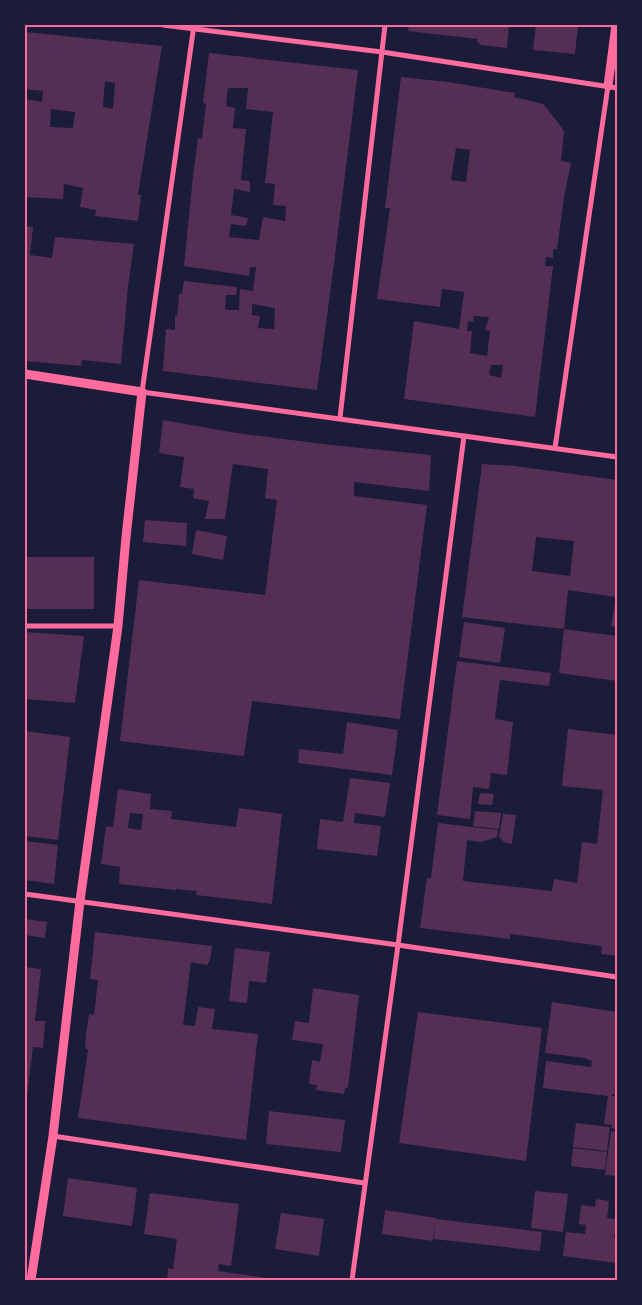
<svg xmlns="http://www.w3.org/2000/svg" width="642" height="1305" font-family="'Titillium Web',sans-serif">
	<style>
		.building { fill: #542f53; fill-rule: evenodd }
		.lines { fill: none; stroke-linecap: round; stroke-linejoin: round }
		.minor { stroke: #ff6b9d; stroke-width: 5 }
		.tertiary { stroke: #ff6b9d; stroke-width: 9 }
		.neatline { fill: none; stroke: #ff6b9d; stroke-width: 2 }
	</style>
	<rect width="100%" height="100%" fill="#1b1b3a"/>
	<g class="building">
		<polygon points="409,25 509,25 507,48 481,45 477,42 478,39 408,31"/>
		<polygon points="536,25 578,25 575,54 533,50"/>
		<path d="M25,32L162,46L138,195H141L138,221L95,216L96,210L80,207L83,188L64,184L63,199L25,197V99L42,102L43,91L25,89ZM105,81L115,83L113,109L103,107ZM51,109L75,112L73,128L50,127Z"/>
		<path d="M209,53L358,70L334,264L317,390L163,371L166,329L175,330V316L177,317L179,294H182L184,281L237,287L236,295H226L225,309L227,310H239L240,289L253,291L256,267H250L249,276L184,266L193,176L198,138L202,139L206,104L203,103ZM228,88H248L246,109L273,112L265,183L275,184L273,205L286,206L285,221L263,217L259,240L229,237L231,224L246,226L248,218L231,215L234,189L250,192V181L241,180L246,129L233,128L235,108L226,106ZM252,304L275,308L274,329L258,328L260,316L252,315Z"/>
		<path d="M401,77L448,82L515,93L514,97L543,104L557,121L564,131L561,161L571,163L564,197L557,249H553V258L546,257L545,266H553L535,417L404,399L414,321L459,329L464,292L442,289L440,307L377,299L390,208H385ZM456,148L470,150L466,182L451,180ZM474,316L489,317L485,330L490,331L487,356L470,353L472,331H467L468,321L473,322ZM491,365H503L501,378L489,375Z"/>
		<polygon points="25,226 33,227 30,255 52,258 55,237 134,244 128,287 121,364 82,360 81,366 25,361"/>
		<polygon points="163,420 236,433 331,445 431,455 429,491 354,482 354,496 427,505 400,719 252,701 244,756 120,741 139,580 265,595 277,500 265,498 268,469 233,464 225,519 205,519 209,501 193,498 194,489 180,487 184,457 159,453"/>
		<path d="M482,464L515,466L617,480V627L611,626L616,597L568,590L564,629L617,636V681L559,673L564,629L462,617ZM536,537L574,541L570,576L532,571Z"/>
		<polygon points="145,520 187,523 186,546 143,542"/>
		<polygon points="196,530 227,536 223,560 192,554"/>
		<rect x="25" y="557" width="69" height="52"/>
		<polygon points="464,622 505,628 500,663 459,657"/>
		<polygon points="25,632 84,636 75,703 25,699"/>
		<polygon points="457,661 551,673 549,686 500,680 495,719 513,722 507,775 491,773 489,789 473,787 470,819 437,815"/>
		<polygon points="347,722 398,730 392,775 298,763 299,749 343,754"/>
		<polygon points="568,729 617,735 617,956 601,954 602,946 510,934 510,939 420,928 427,878 431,878 438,823 498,830 497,837 481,842 467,840 463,881 552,891 554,879 577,883 582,842 597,844 603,790 562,786"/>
		<polygon points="25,731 70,737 58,840 25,836"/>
		<polygon points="350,778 390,783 385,817 355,813 354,823 381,826 377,856 317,849 320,819 343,822"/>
		<path d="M118,789L151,794L150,809L172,811L171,819L236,827L239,808L282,814L272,904L196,895L197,891L176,889V890L119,884L120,867L101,864L106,826L113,827ZM130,813L143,814L141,830L128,828Z"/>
		<polygon points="480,793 494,794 492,805 478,804"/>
		<polygon points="475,811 501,813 499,829 473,826"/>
		<polygon points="503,814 516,815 512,844 504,842 499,837"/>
		<polygon points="25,841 58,845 54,884 25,880"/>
		<polygon points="25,919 47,922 45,938 25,935"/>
		<polygon points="95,932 212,946 210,960 207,965 191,962 183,1025 195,1026 198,1007 215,1009 212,1029 258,1034 246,1140 78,1118 88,1050 85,1048 86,1034 89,1014 94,1015 98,980 90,979"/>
		<polygon points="235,948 270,952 266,983 249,981 247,1003 229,1001"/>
		<polygon points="25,967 41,969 35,1021 45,1021 43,1048 33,1047 27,1097 25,1097"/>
		<polygon points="313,988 359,995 348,1088 345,1088 344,1094 316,1090 317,1085 309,1084 312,1060 320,1062 323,1044 292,1040 295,1021 309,1023"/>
		<polygon points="552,1002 617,1012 617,1095 612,1094 612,1096 617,1097 617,1129 611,1128 612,1125 604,1124 608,1096 543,1088 546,1061 591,1067 592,1061 585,1058 545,1053"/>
		<polygon points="418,1012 542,1028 526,1161 399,1143"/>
		<polygon points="269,1111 345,1120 341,1152 266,1144"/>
		<polygon points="576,1123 610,1127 607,1151 573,1147"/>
		<polygon points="611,1131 617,1132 617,1176 605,1175"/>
		<polygon points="573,1148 607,1152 605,1170 571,1166"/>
		<polygon points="68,1178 137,1188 132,1226 63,1216"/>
		<polygon points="535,1191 568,1194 563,1232 531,1228"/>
		<polygon points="150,1193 239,1204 231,1266 219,1264 218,1271 280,1280 167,1280 168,1268 173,1269 177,1239 144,1234"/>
		<polygon points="596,1199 609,1201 607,1218 616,1219 614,1238 617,1238 617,1263 563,1256 566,1232 585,1234 586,1225 579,1224 581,1205 595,1207"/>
		<polygon points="385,1210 436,1218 436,1219 542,1232 540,1251 434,1239 435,1222 433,1241 382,1234"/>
		<polygon points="281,1213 324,1219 319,1256 275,1249"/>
	</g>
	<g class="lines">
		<g class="minor">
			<polyline points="163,25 382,52 617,88"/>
			<polyline points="194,25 142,392 617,457"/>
			<polyline points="340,418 385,25"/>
			<polyline points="555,448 608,86"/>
			<polyline points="25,626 118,626"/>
			<polyline points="25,894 398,945 617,977"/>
			<polyline points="53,1136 364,1183"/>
			<polyline points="352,1280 398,945 464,436"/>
		</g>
		<g class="tertiary">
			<polyline points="608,86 616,25"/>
			<polyline points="25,374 142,392 126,537 118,626 80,901 53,1136 31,1280"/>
		</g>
	</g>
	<rect width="642" height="1305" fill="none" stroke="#1b1b3a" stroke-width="52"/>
	<rect x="26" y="26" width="590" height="1253" class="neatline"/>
</svg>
